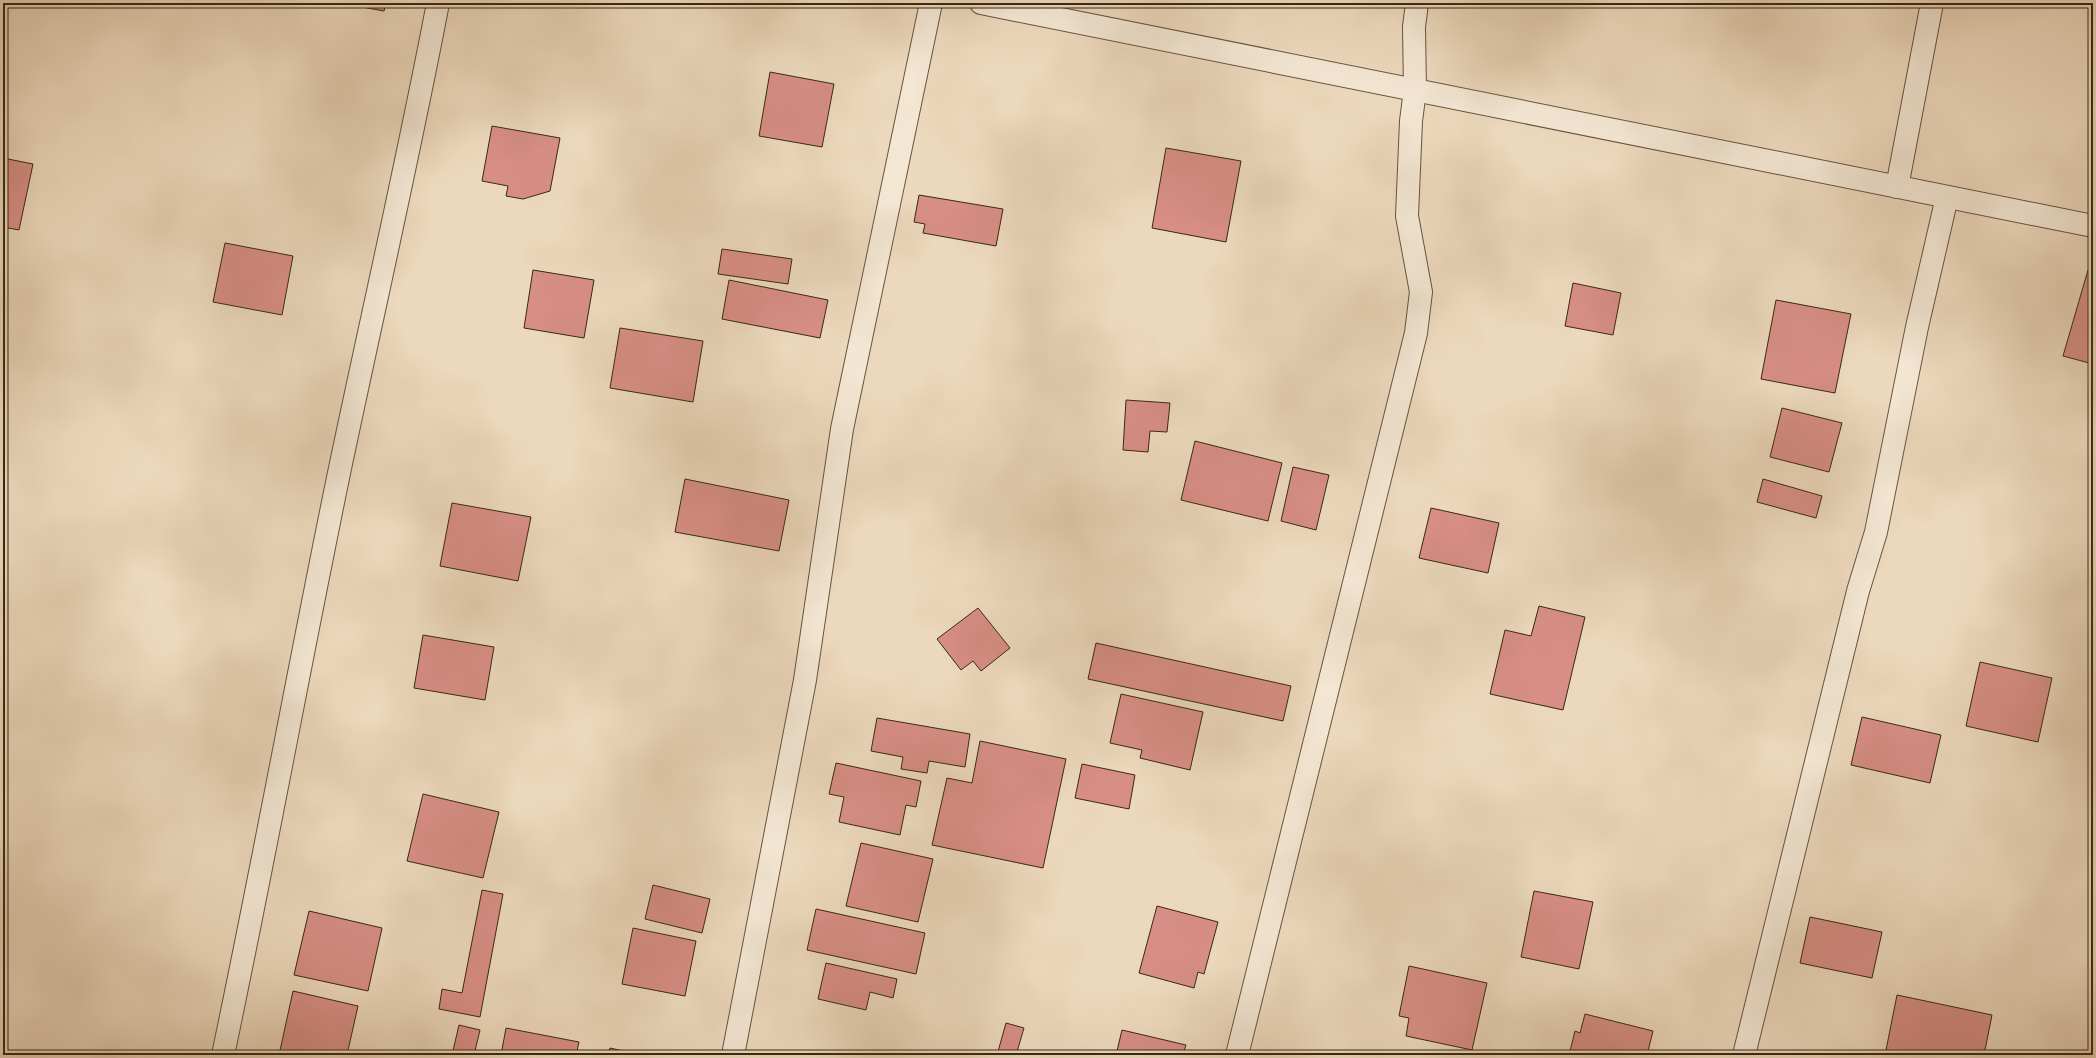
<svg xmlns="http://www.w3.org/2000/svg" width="2096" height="1058" font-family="'EB Garamond',serif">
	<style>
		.building { fill: #d78e86; stroke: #382814 }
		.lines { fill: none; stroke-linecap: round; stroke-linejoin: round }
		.street-casing { stroke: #65543e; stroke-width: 24 }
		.street { stroke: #f3e6d3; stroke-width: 22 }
	</style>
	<rect width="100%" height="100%" fill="#ecd8bc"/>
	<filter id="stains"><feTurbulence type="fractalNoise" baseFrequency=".005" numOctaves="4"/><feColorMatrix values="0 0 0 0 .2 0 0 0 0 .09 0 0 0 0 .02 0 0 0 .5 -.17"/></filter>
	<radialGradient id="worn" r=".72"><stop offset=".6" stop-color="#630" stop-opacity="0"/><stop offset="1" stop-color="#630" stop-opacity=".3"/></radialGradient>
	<g class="building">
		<polygon points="363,3 386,3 384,11 362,7"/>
		<polygon points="770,72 834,84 822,147 759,136"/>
		<polygon points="492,126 560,138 550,191 523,199 506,196 508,186 482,181"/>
		<polygon points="1166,148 1241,161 1226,242 1152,228"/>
		<polygon points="3,158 33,164 19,230 3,227"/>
		<polygon points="919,195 1003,209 996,246 923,233 925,224 914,222"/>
		<polygon points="225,243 293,256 282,315 213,302"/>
		<polygon points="722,249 792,259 788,284 718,274"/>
		<polygon points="533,270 594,280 584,338 524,328"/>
		<polygon points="2088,270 2093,272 2093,364 2063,356"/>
		<polygon points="729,280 828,300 820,338 722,319"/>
		<polygon points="1573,283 1621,293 1613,335 1565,326"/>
		<polygon points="1776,300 1851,314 1835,393 1761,379"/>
		<polygon points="620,328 703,341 693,402 610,388"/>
		<polygon points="1126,400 1170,403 1167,432 1150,431 1148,452 1123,450"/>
		<polygon points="1782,408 1842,423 1829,472 1770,457"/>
		<polygon points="1195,441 1282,463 1268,521 1181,500"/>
		<polygon points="1293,467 1329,475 1316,530 1281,521"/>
		<polygon points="685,479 789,500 779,551 675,532"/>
		<polygon points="1763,479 1822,496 1816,518 1757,502"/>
		<polygon points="452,503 531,517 518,581 440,566"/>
		<polygon points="1431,508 1499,523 1488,573 1419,558"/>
		<polygon points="1539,606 1585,617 1563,710 1490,694 1505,630 1531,636"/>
		<polygon points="978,608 1010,648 981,671 973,661 961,670 937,639"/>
		<polygon points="423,635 494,647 485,700 414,688"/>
		<polygon points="1096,643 1291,686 1283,721 1088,679"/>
		<polygon points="1980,662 2052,678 2038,742 1966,726"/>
		<polygon points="1121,694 1203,712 1190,770 1140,758 1142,750 1110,743"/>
		<polygon points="1862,717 1941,735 1930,783 1851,765"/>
		<polygon points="877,718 970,734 965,767 929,761 927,773 901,769 903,757 871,751"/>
		<polygon points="980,741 1066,759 1043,868 932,845 947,778 972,783"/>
		<polygon points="836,763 921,781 916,807 906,805 900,835 839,822 844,797 829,794"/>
		<polygon points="1082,764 1135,775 1129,809 1075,798"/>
		<polygon points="423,794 499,812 483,878 407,861"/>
		<polygon points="861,843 933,859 918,922 846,906"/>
		<polygon points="653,885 710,899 702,933 645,919"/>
		<polygon points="482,890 503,894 480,1017 439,1009 442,989 462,993"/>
		<polygon points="1534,891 1593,902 1579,969 1521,957"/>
		<polygon points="1157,906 1218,922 1204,974 1198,972 1194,988 1139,973"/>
		<polygon points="816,909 925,933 916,974 807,950"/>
		<polygon points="309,911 382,928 368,991 294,975"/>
		<polygon points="1810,917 1882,932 1872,978 1800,963"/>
		<polygon points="633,928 696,941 685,996 622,984"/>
		<polygon points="826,963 897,979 893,998 870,992 866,1010 818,999"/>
		<polygon points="1409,966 1487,983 1472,1050 1406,1036 1409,1018 1399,1016"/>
		<polygon points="293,991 358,1006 347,1055 279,1055"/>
		<polygon points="1897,995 1992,1015 1984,1055 1885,1055"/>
		<polygon points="1585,1014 1653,1031 1647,1055 1569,1055 1575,1031 1580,1033"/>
		<polygon points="1006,1023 1024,1028 1016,1055 997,1055"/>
		<polygon points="459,1025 480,1030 474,1055 452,1055"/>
		<polygon points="506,1028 579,1042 576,1055 501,1055"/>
		<polygon points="1122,1030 1186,1045 1183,1055 1116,1055"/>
		<polygon points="610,1048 641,1055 608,1055"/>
	</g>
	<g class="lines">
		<g class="street-casing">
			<g id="street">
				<polyline points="981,3 2093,226"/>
				<polyline points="1897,187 1932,3"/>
				<path d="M223,1055C264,861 299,667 339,473C372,316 408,160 438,3"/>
				<polyline points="733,1055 805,680 842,429 931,3"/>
				<polyline points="1237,1055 1416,333 1421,292 1407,216 1411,121 1415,90 1414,27 1417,3"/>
				<polyline points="1744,1055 1858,591 1876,532 1917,327 1947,197"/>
			</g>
		</g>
		<use href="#street" class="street"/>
	</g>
	<rect width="2096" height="1058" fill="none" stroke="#ecd8bc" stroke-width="16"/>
	<rect x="4" y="4" width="2088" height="1050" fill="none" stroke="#382814" stroke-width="2"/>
	<rect x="8" y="8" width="2080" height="1042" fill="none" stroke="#382814"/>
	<rect width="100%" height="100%" filter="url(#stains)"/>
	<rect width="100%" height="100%" fill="url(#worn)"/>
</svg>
